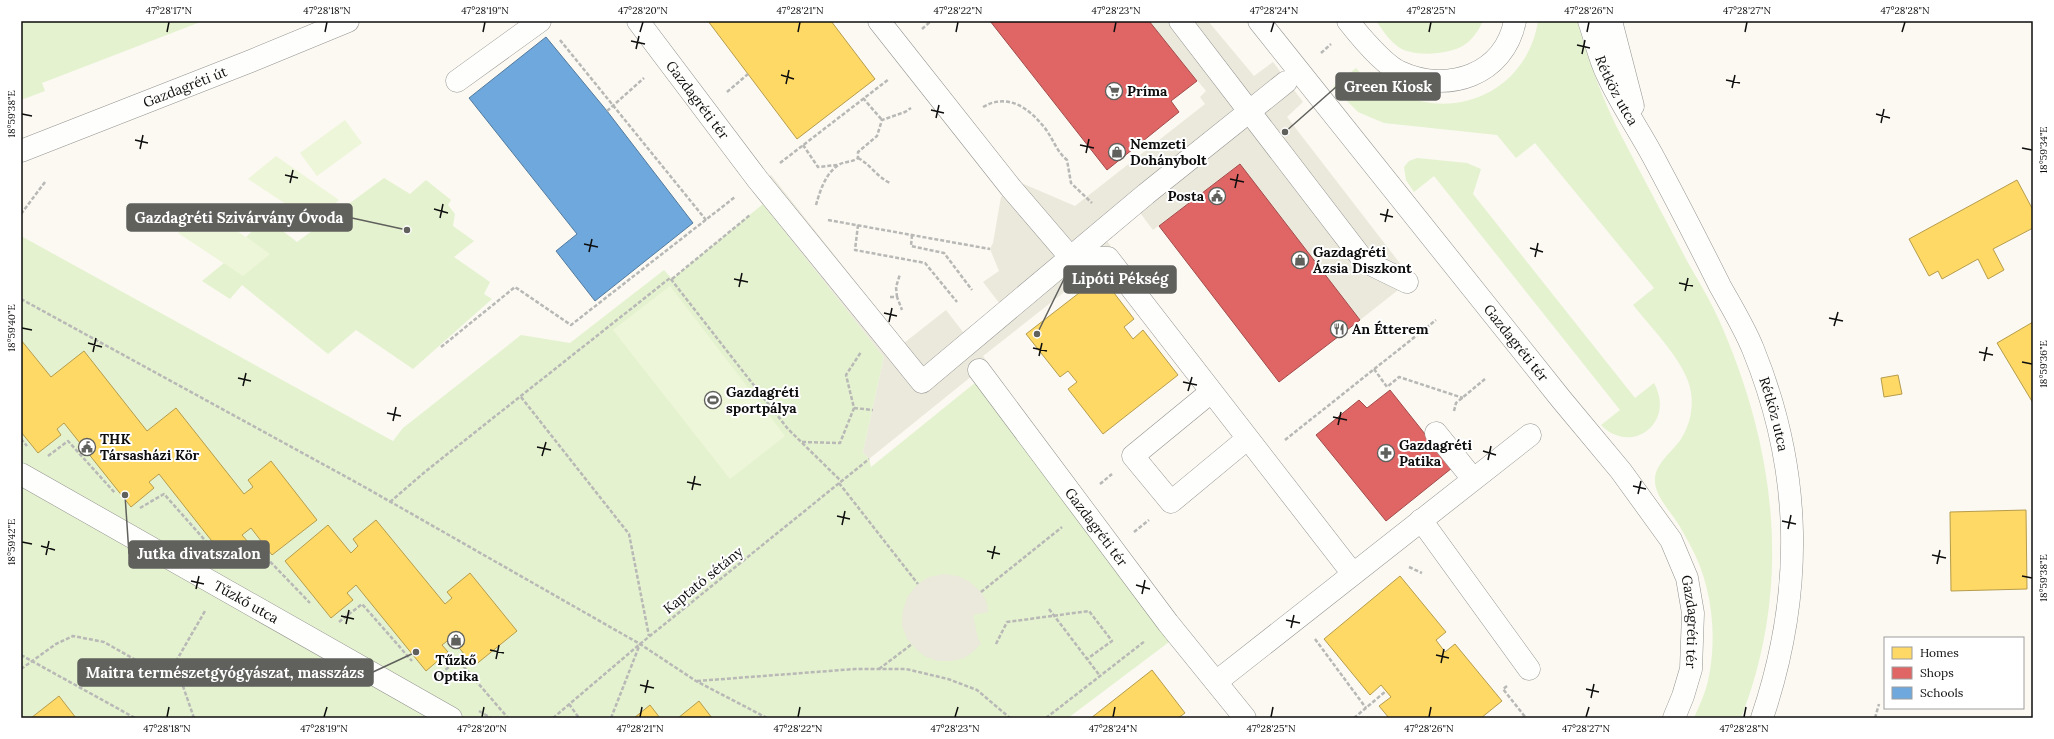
<svg xmlns="http://www.w3.org/2000/svg" width="2054" height="739" font-family="Lora,serif">
	<style>
		.green { fill: #e4f2cf }
		.pitch { fill: #eef6d9 }
		.plaza { fill: #ebe8dc }
		.homes { fill: #ffd966; stroke: #b69c4b }
		.shops { fill: #e06666; stroke: #a14b4b }
		.schools { fill: #6fa8dc; stroke: #527a9e }
		.lines { fill: none; stroke-linecap: round; stroke-linejoin: round }
		.minor-casing { stroke: #949390; stroke-width: 23 }
		.path { stroke: #b8b8b6; stroke-width: 2.5; stroke-dasharray: 4 2; stroke-linecap: butt }
		.minor { stroke: #fefefd; stroke-width: 22 }
		.ticks { fill: none; stroke: #0d0d0d; stroke-width: 1.5 }
		.labels { text-anchor: middle; stroke-width: 4; stroke-linejoin: round; paint-order: stroke }
		.street-label { font-size: 14px; fill: #0d0d0d; stroke: #fff }
		.poi-label { font-size: 14px; font-weight: bold; fill: #0d0d0d; stroke: #fff; text-anchor: start }
		.leader { fill: none; stroke: #60605d; stroke-width: 1.5 }
		.callout-dot { fill: #60605d; stroke: #fff; stroke-width: 1.5 }
		.callout { fill: #60605d; stroke: #60605d; stroke-width: 1.5 }
		.callout-label { font-size: 15px; text-anchor: middle; font-weight: bold; fill: #fff }
		.neatline { fill: none; stroke: #0d0d0d; stroke-width: 1.5 }
		.ticks-label { font-size: 10px; text-anchor: middle; fill: #0d0d0d }
	</style>
	<rect width="100%" height="100%" fill="#fbf9f1"/>
	<g class="green">
		<polygon points="21,21 203,21 42,83 45,91 21,100"/>
		<path d="M1376,21H1483C1478,31 1473,39 1464,45C1450,55 1409,58 1396,45C1388,39 1382,29 1376,21Z"/>
		<path d="M1538,21H1577C1589,61 1603,102 1623,139C1644,180 1666,220 1687,261C1698,280 1710,300 1719,320C1776,448 1793,585 1741,718H1694C1699,706 1705,694 1708,681C1718,636 1712,583 1689,543C1685,536 1681,528 1677,522C1669,510 1660,501 1656,488C1650,466 1671,454 1681,439C1692,422 1695,400 1688,381C1679,356 1650,326 1633,305L1654,288L1535,143L1516,158L1497,135L1384,123L1358,112L1333,87L1356,68L1364,77L1370,72C1427,131 1525,104 1538,21Z"/>
		<path d="M1417,158L1467,163L1481,169L1473,194L1635,398L1654,383C1676,423 1631,456 1601,425L1620,410L1434,176L1414,192L1406,180L1404,167L1409,161Z"/>
		<polygon points="384,178 410,194 426,180 451,200 448,205 455,214 453,226 474,241 454,257 490,282 484,294 492,299 413,369 356,330 328,354 242,285 230,299 202,281 224,263 269,254 246,237 266,218 297,242"/>
		<polygon points="763,204 884,357 863,452 869,459 871,467 976,382 1173,639 1068,718 21,718 21,236 393,441 403,428 521,335 570,343 664,270 672,279"/>
	</g>
	<g class="pitch">
		<polygon points="345,120 362,143 317,176 300,153"/>
		<polygon points="276,156 339,200 313,222 248,179"/>
		<polygon points="207,210 270,254 243,276 178,233"/>
		<polygon points="670,286 785,436 730,479 613,330"/>
	</g>
	<g class="plaza">
		<polygon points="1149,21 1208,21 1254,76 1273,62 1303,102 1287,117 1412,279 1360,320 1239,164 1153,230 1138,210 1104,237 1115,252 983,356 988,363 869,459 863,452 884,357 752,190 771,175 904,343 946,310 963,332 1000,304 983,282 999,271 990,249 993,243 1001,197 1011,188 1019,182 1075,206 1205,104 1200,97 1206,91"/>
		<polygon points="944,574 958,576 970,582 981,592 987,603 988,612 973,615 978,639 981,643 974,651 964,658 951,661 938,661 926,657 916,649 907,639 902,625 903,610 908,596 918,584 929,577"/>
	</g>
	<g class="homes">
		<polygon points="708,21 831,21 875,79 797,139"/>
		<polygon points="2017,180 2033,210 2033,228 1993,249 2004,270 1988,279 1978,259 1942,279 1938,271 1929,276 1909,239"/>
		<polygon points="1101,276 1134,319 1124,327 1133,339 1143,330 1178,375 1103,434 1068,389 1077,382 1068,371 1060,377 1026,334"/>
		<polygon points="2033,322 2033,403 1997,343"/>
		<polygon points="21,340 51,377 84,351 147,431 176,408 244,494 253,487 248,480 271,461 317,520 272,555 251,528 242,535 248,542 226,559 159,474 149,482 154,488 131,507 64,423 57,429 61,435 38,453 21,432"/>
		<polygon points="1898,375 1902,394 1884,397 1881,378"/>
		<polygon points="2026,510 2027,589 1951,591 1950,512"/>
		<polygon points="376,520 445,604 452,598 447,592 470,573 517,631 474,666 451,638 442,645 448,652 426,671 356,585 347,593 353,600 331,618 285,561 328,525 351,553 358,546 353,539"/>
		<polygon points="1400,576 1446,632 1436,640 1445,652 1455,644 1502,701 1481,718 1389,718 1379,706 1391,697 1381,685 1370,695 1324,639"/>
		<polygon points="1152,670 1185,713 1178,718 1091,718"/>
		<polygon points="59,696 76,718 31,718"/>
		<polygon points="699,701 712,718 678,718"/>
		<polygon points="650,705 660,718 634,718"/>
	</g>
	<g class="shops">
		<polygon points="990,21 1149,21 1197,81 1171,101 1179,112 1107,170"/>
		<polygon points="1240,164 1360,320 1279,382 1159,226"/>
		<polygon points="1390,390 1452,468 1386,521 1316,435 1359,400 1367,408"/>
	</g>
	<polygon class="schools" points="546,37 607,111 693,223 595,301 556,251 577,234 469,98"/>
	<g class="lines">
		<g class="minor-casing">
			<g id="minor">
				<path id="s1" d="M638,21L758,180L922,382L1146,194L1286,82"/>
				<polyline points="879,21 1011,188 1071,258 1108,258 1353,574"/>
				<polyline points="1180,21 1364,261 1407,282"/>
				<path id="s2" d="M1259,21L1561,399L1621,471L1671,540L1687,578L1693,613L1691,669L1683,696L1674,718"/>
				<path d="M1348,21C1359,35 1384,65 1400,72C1448,94 1504,75 1515,21"/>
				<path id="s3" d="M1589,21C1595,38 1599,58 1607,74C1621,105 1641,133 1656,162C1678,203 1699,244 1720,286C1731,306 1744,327 1753,349C1803,472 1804,593 1762,718"/>
				<polyline points="1611,21 1633,106"/>
				<polyline points="457,81 540,21"/>
				<path id="s4" d="M21,151L251,61L348,21"/>
				<path id="s5" d="M979,370L1168,623L1245,718"/>
				<polyline points="1211,392 1133,456 1171,502 1247,439"/>
				<polyline points="1436,433 1473,479"/>
				<path id="s6" d="M21,474L451,718"/>
				<polyline points="1421,520 1529,669"/>
				<polyline points="1216,682 1530,435"/>
			</g>
		</g>
		<g class="path">
			<polyline points="922,29 931,21"/>
			<polyline points="560,40 706,220"/>
			<polyline points="1321,53 1331,44"/>
			<polyline points="727,92 748,74"/>
			<polyline points="863,98 882,120"/>
			<path d="M983,107C1007,93 1028,107 1044,127C1053,138 1056,151 1067,160L1071,183L1092,203"/>
			<polyline points="607,111 644,78"/>
			<polyline points="803,145 818,167 837,165"/>
			<path d="M858,158C870,164 877,177 890,183"/>
			<polyline points="780,163 889,79"/>
			<path d="M816,205C820,191 825,175 837,166C843,161 851,163 858,158V152L877,136L882,120L905,112L911,108"/>
			<polyline points="21,214 45,182"/>
			<polyline points="828,220 990,249"/>
			<polyline points="858,225 855,250 925,263 957,302"/>
			<polyline points="912,235 911,246 944,253 972,290"/>
			<polyline points="672,279 750,215"/>
			<polyline points="890,297 897,297 902,310"/>
			<polyline points="897,297 896,287 900,274"/>
			<polyline points="21,299 361,485 640,644 696,681 767,718"/>
			<polyline points="441,347 515,287 571,325 735,197"/>
			<polyline points="1374,369 1387,387 1399,377 1463,398"/>
			<polyline points="521,397 629,534 649,636"/>
			<polyline points="854,408 873,410"/>
			<polyline points="1454,411 1456,403 1485,379"/>
			<polyline points="21,439 27,446"/>
			<polyline points="1285,440 1436,320"/>
			<polyline points="802,442 840,443 854,408 846,375 861,352"/>
			<polyline points="48,456 68,441 115,493"/>
			<polyline points="839,483 918,584"/>
			<polyline points="1100,484 1112,474"/>
			<polyline points="390,502 426,471 670,278 788,429 841,481"/>
			<polyline points="140,508 164,494 211,547"/>
			<polyline points="1134,532 1149,520"/>
			<polyline points="235,563 255,546 310,603"/>
			<polyline points="1409,567 1422,573"/>
			<polyline points="981,592 1062,527"/>
			<polyline points="1049,609 1100,676"/>
			<polyline points="339,622 362,604 412,661"/>
			<polyline points="1315,639 1366,708"/>
			<polyline points="996,644 1007,622 1089,611 1112,641 1087,659"/>
			<polyline points="21,655 135,718"/>
			<polyline points="21,669 56,644 73,636 104,642 141,663 175,663"/>
			<polyline points="879,669 912,644"/>
			<polyline points="436,677 458,660 508,718"/>
			<polyline points="697,681 855,669 906,669 948,679 977,690 1010,718"/>
			<polyline points="1507,686 1503,689 1526,718"/>
			<polyline points="569,704 579,718"/>
			<polyline points="479,711 491,718"/>
			<polyline points="194,718 175,663 205,611"/>
			<polyline points="553,718 640,644 869,459"/>
			<polyline points="611,718 640,644"/>
			<polyline points="1046,718 1145,641"/>
			<polyline points="1354,718 1386,691"/>
			<polyline points="1875,718 1879,704"/>
		</g>
		<use href="#minor" class="minor"/>
	</g>
	<path class="ticks" d="M167,32L169,22M325,32L327,22M483,32L485,22M640,32L643,22M798,32L800,22M956,32L958,22M1114,32L1116,22M1271,32L1274,22M1429,32L1431,22M1587,32L1589,22M1745,32L1747,22M1902,32L1905,22M631,41L645,44M1577,45L1590,48M636,49L639,36M1582,54L1585,40M781,75L794,79M1726,80L1740,83M786,84L789,70M1732,88L1735,75M931,110L944,113M22,114L32,116M1876,114L1890,118M936,118L939,105M1881,123L1884,109M135,140L148,143M1080,145L1094,148M2022,148L2032,150M140,149L143,135M1086,153L1089,139M285,175L298,178M1230,179L1244,182M290,183L293,170M1235,188L1238,174M434,209L448,213M1380,214L1393,217M440,218L443,204M1385,222L1388,209M584,244L598,247M1530,248L1543,252M589,252L592,239M1535,257L1538,243M734,279L748,282M1679,283L1693,286M739,287L742,273M1685,291L1688,278M884,313L897,316M1829,318L1843,321M889,322L892,308M1834,326L1838,312M22,328L32,330M88,343L102,347M1033,348L1047,351M93,352L96,338M1979,352L1993,355M1039,356L1042,343M1984,361L1987,347M2022,362L2032,364M238,378L251,381M1183,382L1197,385M243,386L246,373M1188,391L1192,377M387,413L401,416M1333,417L1347,420M393,421L396,407M1338,425L1341,412M537,447L551,450M1483,451L1496,455M542,456L546,442M1488,460L1491,446M687,482L701,485M1633,486L1646,489M692,490L695,476M1638,494L1641,481M837,516L850,519M1782,521L1796,524M842,525L845,511M1788,529L1791,515M22,542L32,544M41,546L55,550M987,551L1000,554M46,555L49,541M1932,555L1946,558M992,559L995,546M1937,564L1940,550M2022,576L2032,578M191,581L204,584M1136,585L1150,589M196,589L199,576M1142,594L1145,580M341,616L354,619M1286,620L1300,623M346,624L349,610M1291,628L1294,615M490,650L504,653M1436,655L1449,658M496,659L499,645M1441,663L1444,649M640,685L654,688M1586,689L1599,692M645,693L648,680M1591,698L1594,684M167,717L169,707M324,717L327,707M482,717L484,707M640,717L642,707M798,717L800,707M955,717L958,707M1113,717L1115,707M1271,717L1273,707M1429,717L1431,707M1586,717L1589,707M1744,717L1746,707"/>
	<defs>
		<g id="supermarket-ring" transform="scale(0.9)"><circle r="9.5" fill="#fff" stroke="#60605d" stroke-width="1.5"/><path d="M-6-5.5h2.5l.6 2H6L4.5 2H-2.5L-4.4-4H-6ZM-1.5 3.2a1.3 1.3 0 1 0 .1 0ZM3 3.2a1.3 1.3 0 1 0 .1 0Z" fill="#60605d"/></g>
		<g id="shop-ring" transform="scale(0.9)"><circle r="9.5" fill="#fff" stroke="#60605d" stroke-width="1.5"/><path d="M-5-2.5h2.3a2.7 3.5 0 0 1 5.4 0H5L5.5 6h-11ZM-1.5-2.5h3a1.5 2.3 0 0 0-3 0Z" fill="#60605d"/></g>
		<g id="civic-ring" transform="scale(0.9)"><circle r="9.5" fill="#fff" stroke="#60605d" stroke-width="1.5"/><path d="M-.6-6.5H3V-4.5H.6V-3L4-1V1h2V6H-6V1h2V-1L-.6-3ZM-1.2 2.5V6h2.4V2.5Z" fill="#60605d"/></g>
		<g id="restaurant-ring" transform="scale(0.9)"><circle r="9.5" fill="#fff" stroke="#60605d" stroke-width="1.5"/><path d="M-5-6h1v4h1v-4h1v4h1v-4h1v5L-1.5 .5V6h-2V.5L-5-1ZM5-6V6H3V1.5H1.5Q1.5-4 5-6Z" fill="#60605d"/></g>
		<g id="stadium-ring" transform="scale(0.9)"><circle r="9.5" fill="#fff" stroke="#60605d" stroke-width="1.5"/><path d="M0-5a6.5 5 0 1 0 0 10a6.5 5 0 1 0 0-10ZM-3.5-1.8h7v3.6h-7Z" fill="#60605d"/></g>
		<g id="pharmacy-ring" transform="scale(0.9)"><circle r="9.5" fill="#fff" stroke="#60605d" stroke-width="1.5"/><path d="M-2-6h4v4h4v4h-4v4h-4v-4h-4v-4h4Z" fill="#60605d"/></g>
	</defs>
	<g fill-rule="evenodd">
		<use href="#supermarket-ring" x="1114" y="91"/>
		<use href="#shop-ring" x="1117" y="152"/>
		<use href="#civic-ring" x="1217" y="196"/>
		<use href="#shop-ring" x="1300" y="260"/>
		<use href="#restaurant-ring" x="1339" y="329"/>
		<use href="#stadium-ring" x="713" y="400"/>
		<use href="#civic-ring" x="87" y="447"/>
		<use href="#pharmacy-ring" x="1386" y="453"/>
		<use href="#shop-ring" x="456" y="640"/>
	</g>
	<g class="labels">
		<g class="street-label">
			<text dy="5" stroke="none"><textPath href="#s4" startOffset="176">Gazdagréti út</textPath></text>
			<text dy="5" stroke="none"><textPath href="#s3" startOffset="75">Rétköz utca</textPath></text>
			<text dy="5" stroke="none"><textPath href="#s1" startOffset="99">Gazdagréti tér</textPath></text>
			<text dy="5" stroke="none"><textPath href="#s2" startOffset="412">Gazdagréti tér</textPath></text>
			<text dy="5" stroke="none"><textPath href="#s3" startOffset="436">Rétköz utca</textPath></text>
			<text dy="5" stroke="none"><textPath href="#s5" startOffset="196">Gazdagréti tér</textPath></text>
			<text transform="translate(703 580) rotate(-39)" y="5">Kaptató sétány</text>
			<text dy="5" stroke="none"><textPath href="#s6" startOffset="259">Tűzkő utca</textPath></text>
			<text dy="5" stroke="none"><textPath href="#s2" startOffset="748">Gazdagréti tér</textPath></text>
		</g>
		<g class="poi-label">
			<text x="1127" y="96">Príma</text>
			<text x="1130" y="149">Nemzeti<tspan x="1130" dy="16">Dohánybolt</tspan></text>
			<text x="1204" y="201" text-anchor="end">Posta</text>
			<text x="1313" y="257">Gazdagréti<tspan x="1313" dy="16">Ázsia Diszkont</tspan></text>
			<text x="1352" y="334">An Étterem</text>
			<text x="726" y="397">Gazdagréti<tspan x="726" dy="16">sportpálya</tspan></text>
			<text x="100" y="444">THK<tspan x="100" dy="16">Társasházi Kör</tspan></text>
			<text x="1399" y="450">Gazdagréti<tspan x="1399" dy="16">Patika</tspan></text>
			<text x="456" y="665" text-anchor="middle">Tűzkő<tspan x="456" dy="16">Optika</tspan></text>
		</g>
	</g>
	<path class="leader" d="M1285 132L1336 87M407 230L352 218M1037 334L1064 279M125 495L129 554M416 652L373 672"/>
	<g class="callout-dot">
		<circle cx="1285" cy="132" r="4"/>
		<circle cx="407" cy="230" r="4"/>
		<circle cx="1037" cy="334" r="4"/>
		<circle cx="125" cy="495" r="4"/>
		<circle cx="416" cy="652" r="4"/>
	</g>
	<g class="callout">
		<rect x="1336" y="73" width="104" height="27" rx="4"/>
		<rect x="127" y="204" width="225" height="27" rx="4"/>
		<rect x="1064" y="266" width="112" height="27" rx="4"/>
		<rect x="129" y="541" width="140" height="27" rx="4"/>
		<rect x="78" y="659" width="295" height="27" rx="4"/>
	</g>
	<g class="callout-label">
		<text x="1388" y="92">Green Kiosk</text>
		<text x="239" y="223">Gazdagréti Szivárvány Óvoda</text>
		<text x="1120" y="284">Lipóti Pékség</text>
		<text x="199" y="559">Jutka divatszalon</text>
		<text x="225" y="678">Maitra természetgyógyászat, masszázs</text>
	</g>
	<rect width="2054" height="739" fill="none" stroke="#ffffff" stroke-width="44"/>
	<rect x="1884" y="637" width="140" height="72" fill="#ffffff" stroke="#9e9e9e"/>
	<rect x="1892" y="647" width="20" height="12" fill="#ffd966" stroke="#9e9e9e"/>
	<text x="1920" y="657" font-size="12" fill="#0d0d0d">Homes</text>
	<rect x="1892" y="667" width="20" height="12" fill="#e06666" stroke="#9e9e9e"/>
	<text x="1920" y="677" font-size="12" fill="#0d0d0d">Shops</text>
	<rect x="1892" y="687" width="20" height="12" fill="#6fa8dc" stroke="#9e9e9e"/>
	<text x="1920" y="697" font-size="12" fill="#0d0d0d">Schools</text>
	<rect x="22" y="22" width="2010" height="695" class="neatline"/>
	<g class="ticks-label">
		<text x="169" y="14">47°28'17"N</text>
		<text x="327" y="14">47°28'18"N</text>
		<text x="485" y="14">47°28'19"N</text>
		<text x="643" y="14">47°28'20"N</text>
		<text x="800" y="14">47°28'21"N</text>
		<text x="958" y="14">47°28'22"N</text>
		<text x="1116" y="14">47°28'23"N</text>
		<text x="1274" y="14">47°28'24"N</text>
		<text x="1431" y="14">47°28'25"N</text>
		<text x="1589" y="14">47°28'26"N</text>
		<text x="1747" y="14">47°28'27"N</text>
		<text x="1905" y="14">47°28'28"N</text>
		<text transform="translate(11 114) rotate(-90)" y="4">18°59'38"E</text>
		<text transform="translate(2043 150) rotate(-90)" y="4">18°59'34"E</text>
		<text transform="translate(11 328) rotate(-90)" y="4">18°59'40"E</text>
		<text transform="translate(2043 364) rotate(-90)" y="4">18°59'36"E</text>
		<text transform="translate(11 542) rotate(-90)" y="4">18°59'42"E</text>
		<text transform="translate(2043 578) rotate(-90)" y="4">18°59'38"E</text>
		<text x="167" y="732">47°28'18"N</text>
		<text x="324" y="732">47°28'19"N</text>
		<text x="482" y="732">47°28'20"N</text>
		<text x="640" y="732">47°28'21"N</text>
		<text x="798" y="732">47°28'22"N</text>
		<text x="955" y="732">47°28'23"N</text>
		<text x="1113" y="732">47°28'24"N</text>
		<text x="1271" y="732">47°28'25"N</text>
		<text x="1429" y="732">47°28'26"N</text>
		<text x="1586" y="732">47°28'27"N</text>
		<text x="1744" y="732">47°28'28"N</text>
	</g>
</svg>
